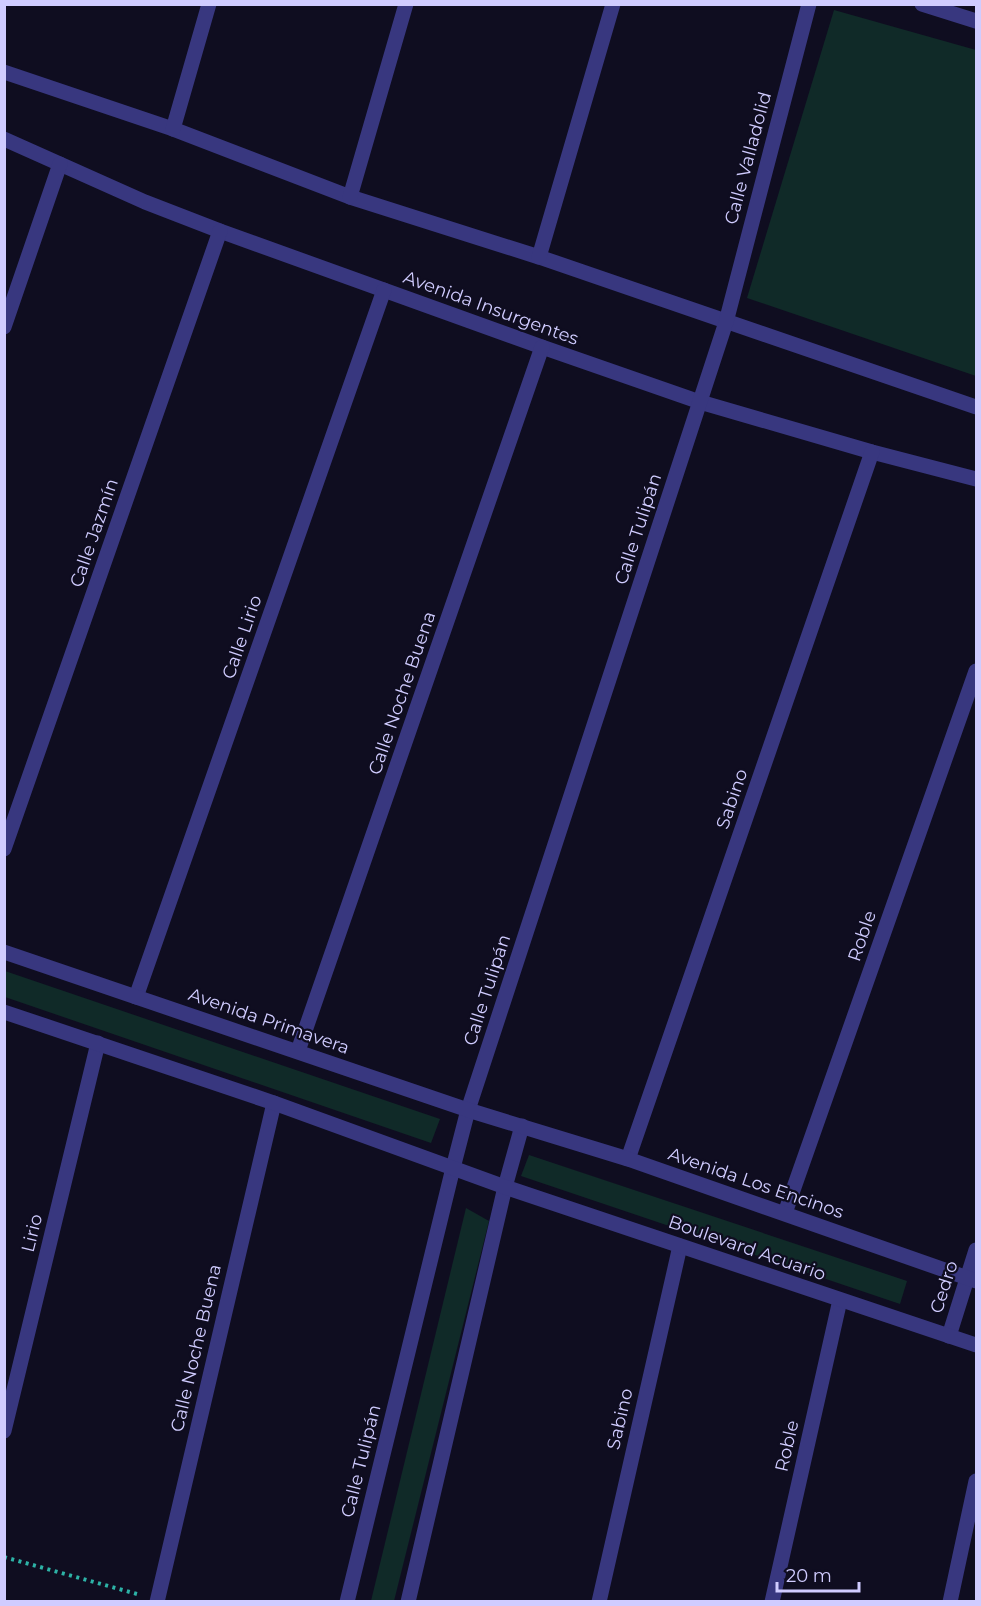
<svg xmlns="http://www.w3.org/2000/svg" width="981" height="1606" font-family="Montserrat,sans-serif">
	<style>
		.green { fill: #102a28 }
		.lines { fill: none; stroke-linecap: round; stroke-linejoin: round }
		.path { stroke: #2db2a6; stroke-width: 4; stroke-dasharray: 3 4.5; stroke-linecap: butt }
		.minor { stroke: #38377f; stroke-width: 15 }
		.tertiary { stroke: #38377f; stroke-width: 15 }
		.labels { text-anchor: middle; stroke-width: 4.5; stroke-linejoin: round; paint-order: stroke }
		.street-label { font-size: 18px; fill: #d0ccff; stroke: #0f0d20 }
	</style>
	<rect width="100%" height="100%" fill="#0f0d20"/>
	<g class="green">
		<polygon points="834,10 976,50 976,376 747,298"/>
		<polygon points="5,971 440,1119 431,1143 5,997"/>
		<polygon points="529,1155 907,1281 900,1304 521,1176"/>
		<polygon points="466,1208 489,1221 394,1601 371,1601"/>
	</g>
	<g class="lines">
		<polyline class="path" points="4,1557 137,1594"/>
		<g class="minor">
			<polyline points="922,4 976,21"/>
			<polyline points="4,72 173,129 350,197 539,257 976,407"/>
			<polyline points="173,129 209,4"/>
			<polyline points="4,139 145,202 220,231 542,347 700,402 872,452 976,479"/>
			<polyline points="350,197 406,4"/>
			<polyline points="539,257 613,4"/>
			<polyline points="4,327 60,164"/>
			<polyline points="4,849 220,231"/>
			<polyline points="136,997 384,290"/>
			<polyline points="298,1051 542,347"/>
			<polyline points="628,1159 872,452"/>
			<polyline points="785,1213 976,671"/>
			<polyline points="949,1336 976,1250"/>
			<polyline points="4,1431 98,1043"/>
			<polyline points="157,1602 274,1103"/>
			<polyline points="347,1602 453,1168 468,1110 726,322 809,4"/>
			<polyline points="408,1602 505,1187 522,1126"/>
			<polyline points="599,1602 680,1246"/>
			<polyline points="772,1602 840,1300"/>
			<polyline points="950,1602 976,1481"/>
		</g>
		<g class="tertiary">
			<polyline points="4,952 468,1110 628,1159 976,1281"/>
			<polyline points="4,1012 274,1103 505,1187 976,1345"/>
		</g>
	</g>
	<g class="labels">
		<g class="street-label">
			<text transform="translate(748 158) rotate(-75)" y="6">Calle Valladolid</text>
			<text transform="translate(491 308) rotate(20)" y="6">Avenida Insurgentes</text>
			<text transform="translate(638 529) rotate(-72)" y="6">Calle Tulipán</text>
			<text transform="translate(94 533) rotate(-71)" y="6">Calle Jazmín</text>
			<text transform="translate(242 637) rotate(-71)" y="6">Calle Lirio</text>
			<text transform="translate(402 693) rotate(-71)" y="6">Calle Noche Buena</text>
			<text transform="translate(732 799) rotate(-71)" y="6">Sabino</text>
			<text transform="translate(862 936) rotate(-71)" y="6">Roble</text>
			<text transform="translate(487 990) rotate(-72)" y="6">Calle Tulipán</text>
			<text transform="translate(269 1021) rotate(19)" y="6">Avenida Primavera</text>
			<text transform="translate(756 1183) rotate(19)" y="6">Avenida Los Encinos</text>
			<text transform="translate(32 1233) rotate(-76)" y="6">Lirio</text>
			<text transform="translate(747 1248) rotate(19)" y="6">Boulevard Acuario</text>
			<text transform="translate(944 1287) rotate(-72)" y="6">Cedro</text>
			<text transform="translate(196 1348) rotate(-77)" y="6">Calle Noche Buena</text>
			<text transform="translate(620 1419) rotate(-77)" y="6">Sabino</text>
			<text transform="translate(787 1446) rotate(-77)" y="6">Roble</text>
			<text transform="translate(361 1461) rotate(-76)" y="6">Calle Tulipán</text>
		</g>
	</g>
	<rect width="981" height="1606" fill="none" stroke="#d0ccff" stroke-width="12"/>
	<path d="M777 1582v9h82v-9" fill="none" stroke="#d0ccff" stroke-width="3"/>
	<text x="786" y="1582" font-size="18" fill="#d0ccff" stroke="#0f0d20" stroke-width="4.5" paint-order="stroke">20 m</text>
</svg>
